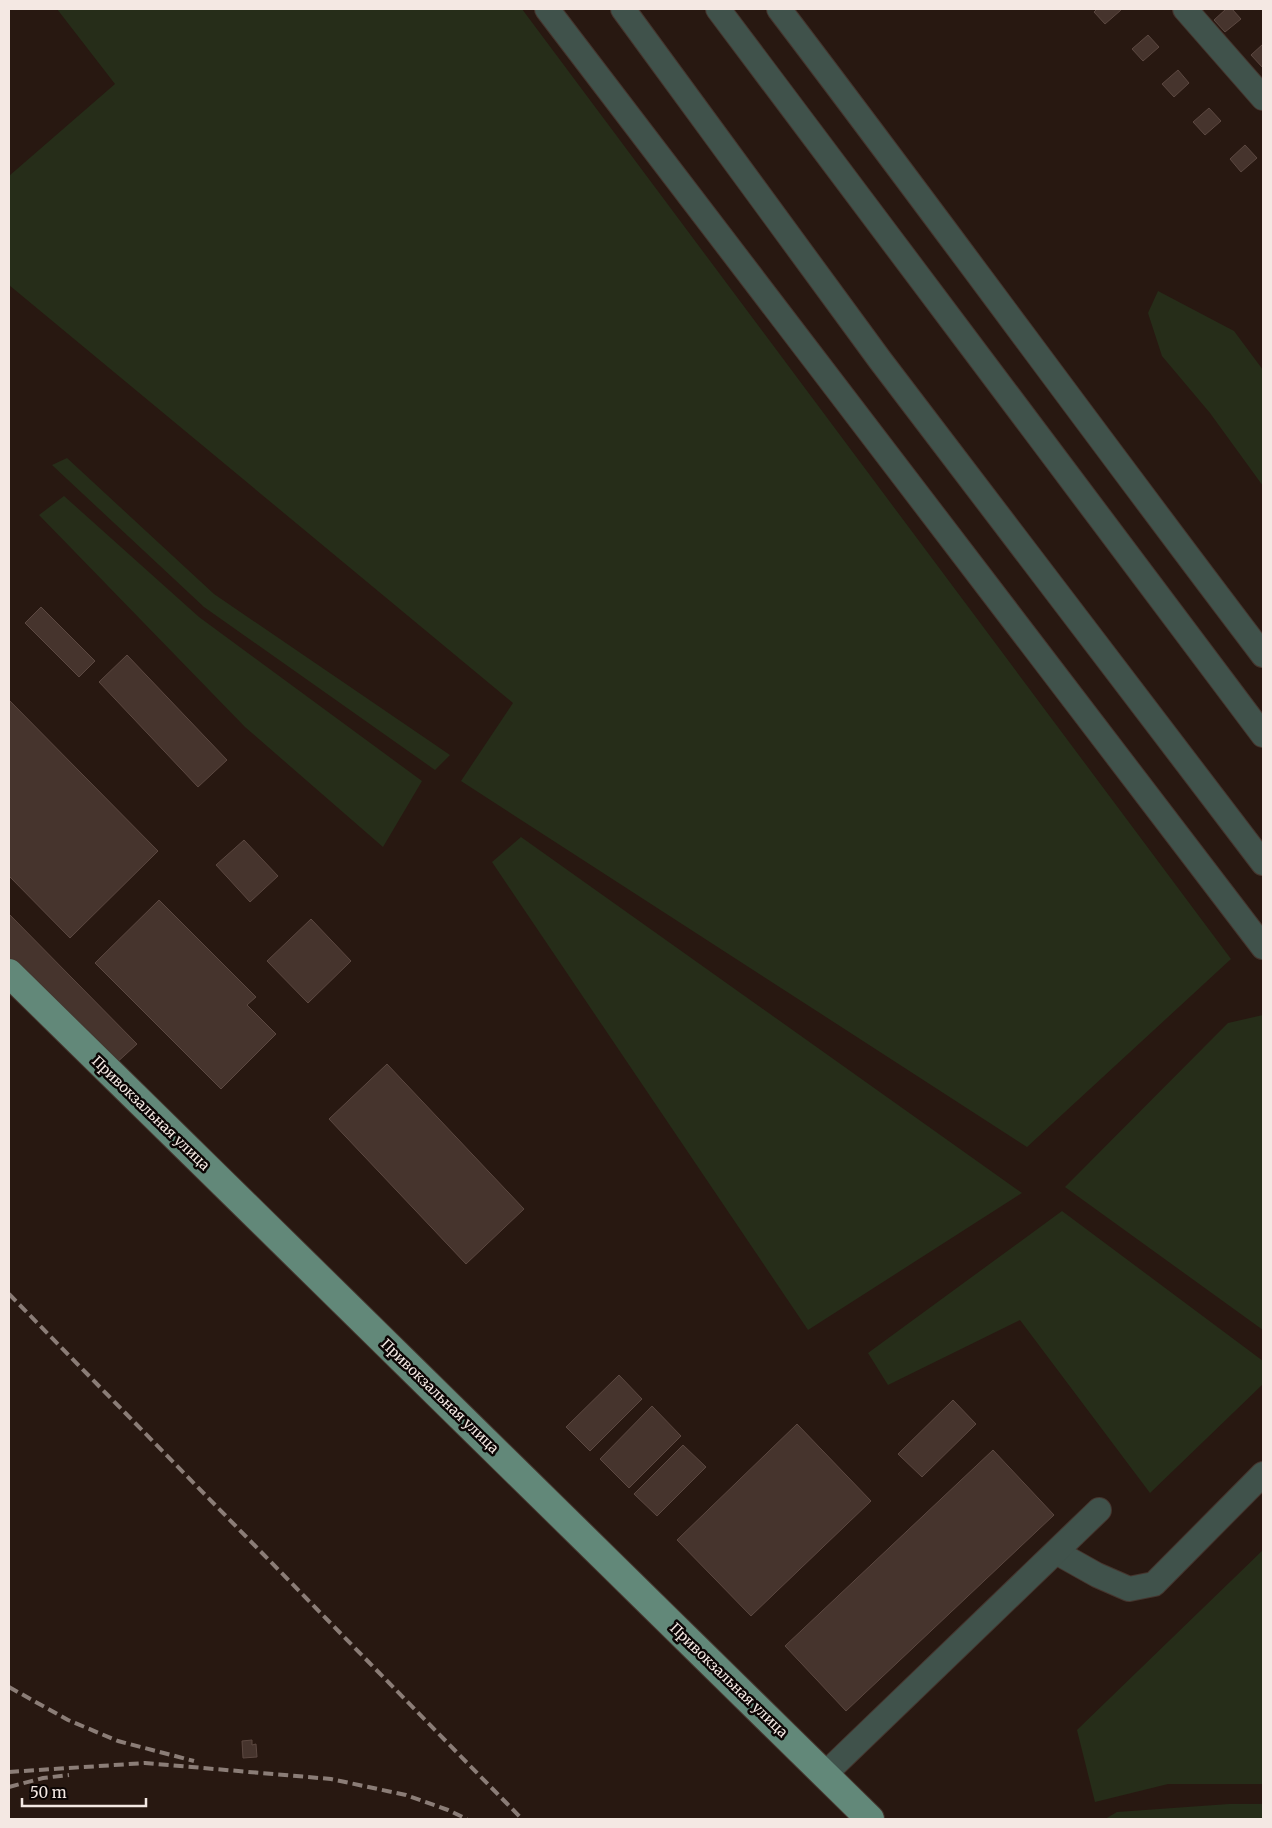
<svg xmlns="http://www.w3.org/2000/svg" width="1272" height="1828" font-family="Merriweather,serif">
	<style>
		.green { fill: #262d19 }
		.building { fill: #46342d; stroke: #5c4841 }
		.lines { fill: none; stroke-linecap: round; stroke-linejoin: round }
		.minor-casing { stroke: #45352e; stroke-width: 26 }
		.major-casing { stroke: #45352e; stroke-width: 30 }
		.minor { stroke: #40524b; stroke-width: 24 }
		.major { stroke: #628879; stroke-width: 28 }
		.rail { stroke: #8b7d77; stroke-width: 4; stroke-dasharray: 10 5; stroke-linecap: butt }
		.labels { text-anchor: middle; stroke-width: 5; stroke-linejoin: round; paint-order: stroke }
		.street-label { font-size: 14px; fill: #f4e8e3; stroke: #0b0504 }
	</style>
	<rect width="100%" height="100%" fill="#281811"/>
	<g class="green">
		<polygon points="57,9 522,9 1231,959 1027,1147 461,781 513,703 9,285 9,176 115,84"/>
		<polygon points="1158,291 1234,331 1263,370 1263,486 1210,413 1162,356 1148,313"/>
		<polygon points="67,458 214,594 450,755 435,770 204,607 52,465"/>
		<polygon points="64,496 199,617 422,781 383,847 245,727 39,515"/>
		<polygon points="521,837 1022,1193 808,1330 492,862"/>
		<polygon points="1263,1015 1263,1330 1065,1187 1228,1023"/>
		<polygon points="1062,1211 1263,1361 1263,1384 1150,1493 1020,1320 888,1385 868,1353"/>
		<polygon points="1263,1550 1263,1784 1168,1784 1095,1802 1077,1730"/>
		<polygon points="1229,1804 1263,1804 1263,1819 1105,1819 1117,1812"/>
	</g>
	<g class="building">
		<polygon points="1097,9 1120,9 1121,10 1105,24 1094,12"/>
		<polygon points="1226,9 1232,9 1241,19 1225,32 1214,20"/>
		<polygon points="1148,35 1159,47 1143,61 1132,49"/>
		<polygon points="1263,44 1263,68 1251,55"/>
		<polygon points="1178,70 1189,83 1174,97 1162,84"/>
		<polygon points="1209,108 1221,121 1205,135 1193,122"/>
		<polygon points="1245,145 1257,158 1241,172 1230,159"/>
		<polygon points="41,607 95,661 79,677 25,623"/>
		<polygon points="127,655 227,760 198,787 99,682"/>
		<polygon points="9,700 158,851 70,938 9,876"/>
		<polygon points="244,840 278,876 250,902 216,865"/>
		<polygon points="159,900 256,997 247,1005 276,1034 221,1089 95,963"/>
		<polygon points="9,914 137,1044 113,1066 9,960"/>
		<polygon points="311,919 351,961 308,1003 267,961"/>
		<polygon points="387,1064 524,1209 466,1264 329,1119"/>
		<polygon points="619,1375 642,1399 590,1451 566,1427"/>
		<polygon points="953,1400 976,1424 922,1477 898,1454"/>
		<polygon points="652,1406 681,1436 629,1488 600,1459"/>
		<polygon points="797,1424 871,1501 751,1616 677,1540"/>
		<polygon points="683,1445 706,1467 657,1516 634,1494"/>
		<polygon points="993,1450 1054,1515 846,1711 785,1646"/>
		<polygon points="252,1740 252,1745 256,1744 257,1757 243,1758 242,1741"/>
	</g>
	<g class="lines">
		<g class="minor-casing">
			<g id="minor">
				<polyline points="547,9 1263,947"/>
				<polyline points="623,9 880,360 1263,863"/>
				<polyline points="718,9 1263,735"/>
				<path d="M779,9C942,223 1100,441 1263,655"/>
				<polyline points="1185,9 1263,98"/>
				<polyline points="1056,1552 1097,1575 1129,1589 1154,1584 1263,1474"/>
				<polyline points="825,1774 1099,1510"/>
			</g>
		</g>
		<g class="major-casing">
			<polyline id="major" points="9,973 870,1819"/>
		</g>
		<use href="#minor" class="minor"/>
		<use href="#major" class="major"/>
		<g class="rail">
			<polyline points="9,1294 522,1819"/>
			<polyline points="9,1687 68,1720 118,1741 194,1761"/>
			<polyline points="9,1772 145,1763 331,1779 406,1795 448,1810 467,1819"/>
			<polyline points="9,1787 43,1778 69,1775"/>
		</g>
	</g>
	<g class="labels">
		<g class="street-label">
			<text transform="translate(151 1113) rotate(44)" y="5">Привокзальная улица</text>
			<text transform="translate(440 1396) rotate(44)" y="5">Привокзальная улица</text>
			<text transform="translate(729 1680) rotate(44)" y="5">Привокзальная улица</text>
		</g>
	</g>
	<rect width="1272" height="1828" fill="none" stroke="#f4e8e3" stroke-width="20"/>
	<path d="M22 1798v8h124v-8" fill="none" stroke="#f4e8e3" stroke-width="2.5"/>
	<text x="30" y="1798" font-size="15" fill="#f4e8e3" stroke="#0b0504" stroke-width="4" paint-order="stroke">50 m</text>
</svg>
